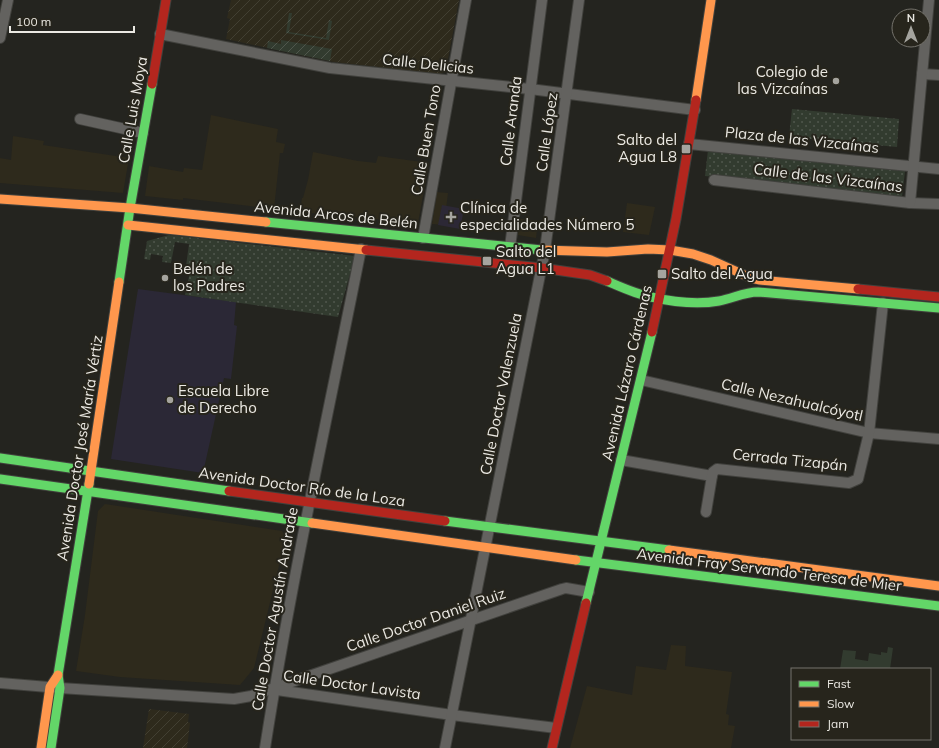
<svg xmlns="http://www.w3.org/2000/svg" width="939" height="748" font-family="Mulish,sans-serif">
	<style>
		.built { fill: #2e2a1c }
		.industrial { fill: url(#industrial-furrows) }
		.education { fill: #2b2836 }
		.medical { fill: #2c2835 }
		.grass { fill: #323b2f }
		.park { fill: url(#park-dots) }
		.garden { fill: url(#garden-furrows) }
		.lines { fill: none; stroke-linecap: round; stroke-linejoin: round }
		.street-casing { stroke: #41413d; stroke-width: 12 }
		.fast-casing { stroke: #41413d; stroke-width: 11 }
		.slow-casing { stroke: #41413d; stroke-width: 11 }
		.jam-casing { stroke: #41413d; stroke-width: 11 }
		.street { stroke: #63625f; stroke-width: 10 }
		.fast { stroke: #63d668; stroke-width: 9 }
		.slow { stroke: #ff974d; stroke-width: 9 }
		.jam { stroke: #b3261e; stroke-width: 9 }
		.poi-dot { fill: #a5a49e; stroke: #27251c; stroke-width: 1.5 }
		.labels { text-anchor: middle; stroke-width: 4; stroke-linejoin: round; paint-order: stroke }
		.street-label { font-size: 15px; fill: #ebe9e3; stroke: #27251c }
		.poi-label { font-size: 15px; fill: #ebe9e3; stroke: #27251c; text-anchor: start }
	</style>
	<defs>
		<pattern id="industrial-furrows" width="10" height="10" patternUnits="userSpaceOnUse"><rect width="10" height="10" fill="#2e2a1c"/><path d="M-1 1l2-2M0 10L10 0M9 11l2-2" fill="none" stroke="#423f32"/></pattern>
		<pattern id="park-dots" width="8" height="8" patternUnits="userSpaceOnUse"><rect width="8" height="8" fill="#323b2f"/><path d="M2 2h.1M6 6h.1" fill="none" stroke="#50574d" stroke-width="1.8" stroke-linecap="round"/></pattern>
		<pattern id="garden-furrows" width="10" height="10" patternUnits="userSpaceOnUse"><rect width="10" height="10" fill="#323b2f"/><path d="M-1 1l2-2M0 10L10 0M9 11l2-2" fill="none" stroke="#50574d"/></pattern>
	</defs>
	<rect width="100%" height="100%" fill="#24241f"/>
	<g class="built">
		<polygon points="211,115 278,129 276,142 285,144 283,153 280,153 274,209 183,198 183,200 145,196 149,166 183,172 184,168 202,170"/>
		<polygon points="13,136 44,141 43,145 129,158 123,193 0,183 0,158 11,160"/>
		<polygon points="313,152 358,161 376,163 378,156 429,163 418,223 300,212 302,198 303,198 308,180"/>
		<polygon points="436,192 448,193 444,225 432,224 436,200 435,198"/>
		<polygon points="627,203 655,207 649,235 623,232"/>
		<polygon points="520,219 538,221 536,238 518,235"/>
		<polygon points="105,504 282,531 286,537 254,668 240,685 120,677 76,671 85,615 98,511"/>
		<polygon points="671,645 686,646 685,666 732,672 726,714 729,715 728,725 735,726 731,748 570,748 587,686 632,695 636,666 666,670"/>
	</g>
	<g class="industrial">
		<polygon points="231,0 459,0 446,70 441,74 334,62 226,39 230,19 227,18"/>
		<polygon points="149,709 189,714 188,722 190,723 187,748 143,748"/>
	</g>
	<polygon class="education" points="138,289 236,302 234,325 237,326 231,379 224,378 203,473 111,459"/>
	<polygon class="medical" points="442,205 464,209 460,229 438,225"/>
	<polygon class="grass" points="888,647 893,648 890,669 840,669 843,650 856,651 855,659 868,661 869,653 881,655 881,652 887,653"/>
	<g class="park">
		<polygon points="792,109 899,119 897,147 789,137"/>
		<polygon points="708,150 905,171 902,197 705,176"/>
		<polygon points="169,235 355,256 338,317 185,295 191,267 186,266 189,244 175,242 171,263 162,262 163,256 151,254 150,260 144,259 147,241"/>
	</g>
	<g class="garden">
		<polygon points="289,13 292,13 289,32 326,38 329,20 332,21 329,40 286,33"/>
		<polygon points="281,40 332,49 330,61 267,48 268,41 281,44"/>
	</g>
	<g class="lines">
		<g class="street-casing">
			<g id="street">
				<polyline points="160,34 330,68 530,89 695,110"/>
				<polyline points="0,38 8,0"/>
				<polyline points="922,74 939,75"/>
				<polyline points="80,119 143,133"/>
				<polyline points="689,144 939,169"/>
				<polyline points="714,180 910,203 939,204"/>
				<polyline points="910,203 929,0"/>
				<polyline points="423,238 466,0"/>
				<polyline points="510,247 542,0"/>
				<polyline points="641,380 869,433 939,439"/>
				<polyline points="621,460 712,476"/>
				<polyline points="706,512 712,476 713,472 717,469 849,483 858,479 869,433 883,303"/>
				<polyline points="0,683 60,688 234,699 251,696 562,589 566,588 589,592"/>
				<polyline points="277,690 452,715 556,728"/>
				<path d="M265,748C291,581 328,415 361,249"/>
				<polyline points="445,748 545,250 579,0"/>
			</g>
		</g>
		<g class="fast-casing">
			<g id="fast">
				<polyline points="266,222 542,250"/>
				<path d="M607,281C621,287 636,294 651,297C673,302 697,305 719,301C732,299 744,292 758,292L939,308"/>
				<polyline points="119,282 130,208 152,84"/>
				<polyline points="0,458 229,491"/>
				<polyline points="0,479 312,523"/>
				<polyline points="445,521 669,550"/>
				<polyline points="576,560 939,606"/>
				<polyline points="586,603 652,332"/>
				<polyline points="51,748 60,688 58,675 89,484"/>
			</g>
		</g>
		<g class="slow-casing">
			<g id="slow">
				<polyline points="696,100 711,0"/>
				<polyline points="0,199 130,208 266,222"/>
				<polyline points="128,225 366,250"/>
				<polyline points="542,250 607,252 648,249 670,250 693,254 711,260 751,278 760,280 858,289"/>
				<polyline points="89,484 119,282"/>
				<polyline points="312,523 576,560"/>
				<polyline points="669,550 939,586"/>
				<polyline points="41,748 50,687 58,675"/>
			</g>
		</g>
		<g class="jam-casing">
			<g id="jam">
				<polyline points="152,84 166,0"/>
				<polyline points="366,250 542,268 590,275 607,281"/>
				<polyline points="858,289 939,297"/>
				<polyline points="652,332 676,219 696,100"/>
				<polyline points="229,491 445,521"/>
				<polyline points="552,748 586,603"/>
			</g>
		</g>
		<use href="#street" class="street"/>
		<use href="#fast" class="fast"/>
		<use href="#slow" class="slow"/>
		<use href="#jam" class="jam"/>
	</g>
	<g class="poi-dot">
		<circle cx="836" cy="81" r="4"/>
		<rect x="681" y="144" width="10" height="10" rx="2"/>
		<path d="M449 211h4v4h4v4h-4v4h-4v-4h-4v-4h4z"/>
		<rect x="482" y="256" width="10" height="10" rx="2"/>
		<rect x="657" y="269" width="10" height="10" rx="2"/>
		<circle cx="165" cy="278" r="4"/>
		<circle cx="170" cy="400" r="4"/>
	</g>
	<g class="labels">
		<g class="street-label">
			<text transform="translate(428 64) rotate(6)" y="5">Calle Delicias</text>
			<text transform="translate(133 110) rotate(-80)" y="5">Calle Luis Moya</text>
			<text transform="translate(511 121) rotate(-83)" y="5">Calle Aranda</text>
			<text transform="translate(547 132) rotate(-82)" y="5">Calle López</text>
			<text transform="translate(426 140) rotate(-80)" y="5">Calle Buen Tono</text>
			<text transform="translate(802 140) rotate(6)" y="5">Plaza de las Vizcaínas</text>
			<text transform="translate(828 178) rotate(7)" y="5">Calle de las Vizcaínas</text>
			<text transform="translate(336 215) rotate(6)" y="5">Avenida Arcos de Belén</text>
			<text transform="translate(627 373) rotate(-77)" y="5">Avenida Lázaro Cárdenas</text>
			<text transform="translate(501 394) rotate(-79)" y="5">Calle Doctor Valenzuela</text>
			<text transform="translate(792 400) rotate(13)" y="5">Calle Nezahualcóyotl</text>
			<text transform="translate(80 448) rotate(-81)" y="5">Avenida Doctor José María Vértiz</text>
			<text transform="translate(790 460) rotate(6)" y="5">Cerrada Tizapán</text>
			<text transform="translate(302 487) rotate(8)" y="5">Avenida Doctor Río de la Loza</text>
			<text transform="translate(769 570) rotate(7)" y="5">Avenida Fray Servando Teresa de Mier</text>
			<text transform="translate(275 609) rotate(-80)" y="5">Calle Doctor Agustín Andrade</text>
			<text transform="translate(426 620) rotate(-19)" y="5">Calle Doctor Daniel Ruiz</text>
			<text transform="translate(352 685) rotate(8)" y="5">Calle Doctor Lavista</text>
		</g>
		<g class="poi-label">
			<text x="828" y="77" text-anchor="end">Colegio de<tspan x="828" dy="17">las Vizcaínas</tspan></text>
			<text x="677" y="145" text-anchor="end">Salto del<tspan x="677" dy="17">Agua L8</tspan></text>
			<text x="460" y="213">Clínica de<tspan x="460" dy="17">especialidades Número 5</tspan></text>
			<text x="496" y="257">Salto del<tspan x="496" dy="17">Agua L1</tspan></text>
			<text x="173" y="274">Belén de<tspan x="173" dy="17">los Padres</tspan></text>
			<text x="671" y="279">Salto del Agua</text>
			<text x="178" y="396">Escuela Libre<tspan x="178" dy="17">de Derecho</tspan></text>
		</g>
	</g>
	<rect x="791" y="668" width="140" height="72" fill="#27251c" stroke="#75736c"/>
	<rect x="799" y="681" width="20" height="6" fill="#63d668" stroke="#75736c"/>
	<text x="827" y="688" font-size="12" fill="#ebe9e3">Fast</text>
	<rect x="799" y="701" width="20" height="6" fill="#ff974d" stroke="#75736c"/>
	<text x="827" y="708" font-size="12" fill="#ebe9e3">Slow</text>
	<rect x="799" y="721" width="20" height="6" fill="#b3261e" stroke="#75736c"/>
	<text x="827" y="728" font-size="12" fill="#ebe9e3">Jam</text>
	<g transform="translate(911 28)"><circle r="19" fill="#27251c" stroke="#75736c"/>
	<path d="M0-3L7 15L0 10L-7 15Z" fill="#a5a49e"/>
	<text y="-6" font-size="11" font-weight="bold" text-anchor="middle" fill="#ebe9e3">N</text>
	</g>
	<path d="M10 26v6h124v-6" fill="none" stroke="#ebe9e3" stroke-width="2"/>
	<text x="16" y="26" font-size="12" fill="#ebe9e3" stroke="#27251c" stroke-width="3" paint-order="stroke">100 m</text>
</svg>
